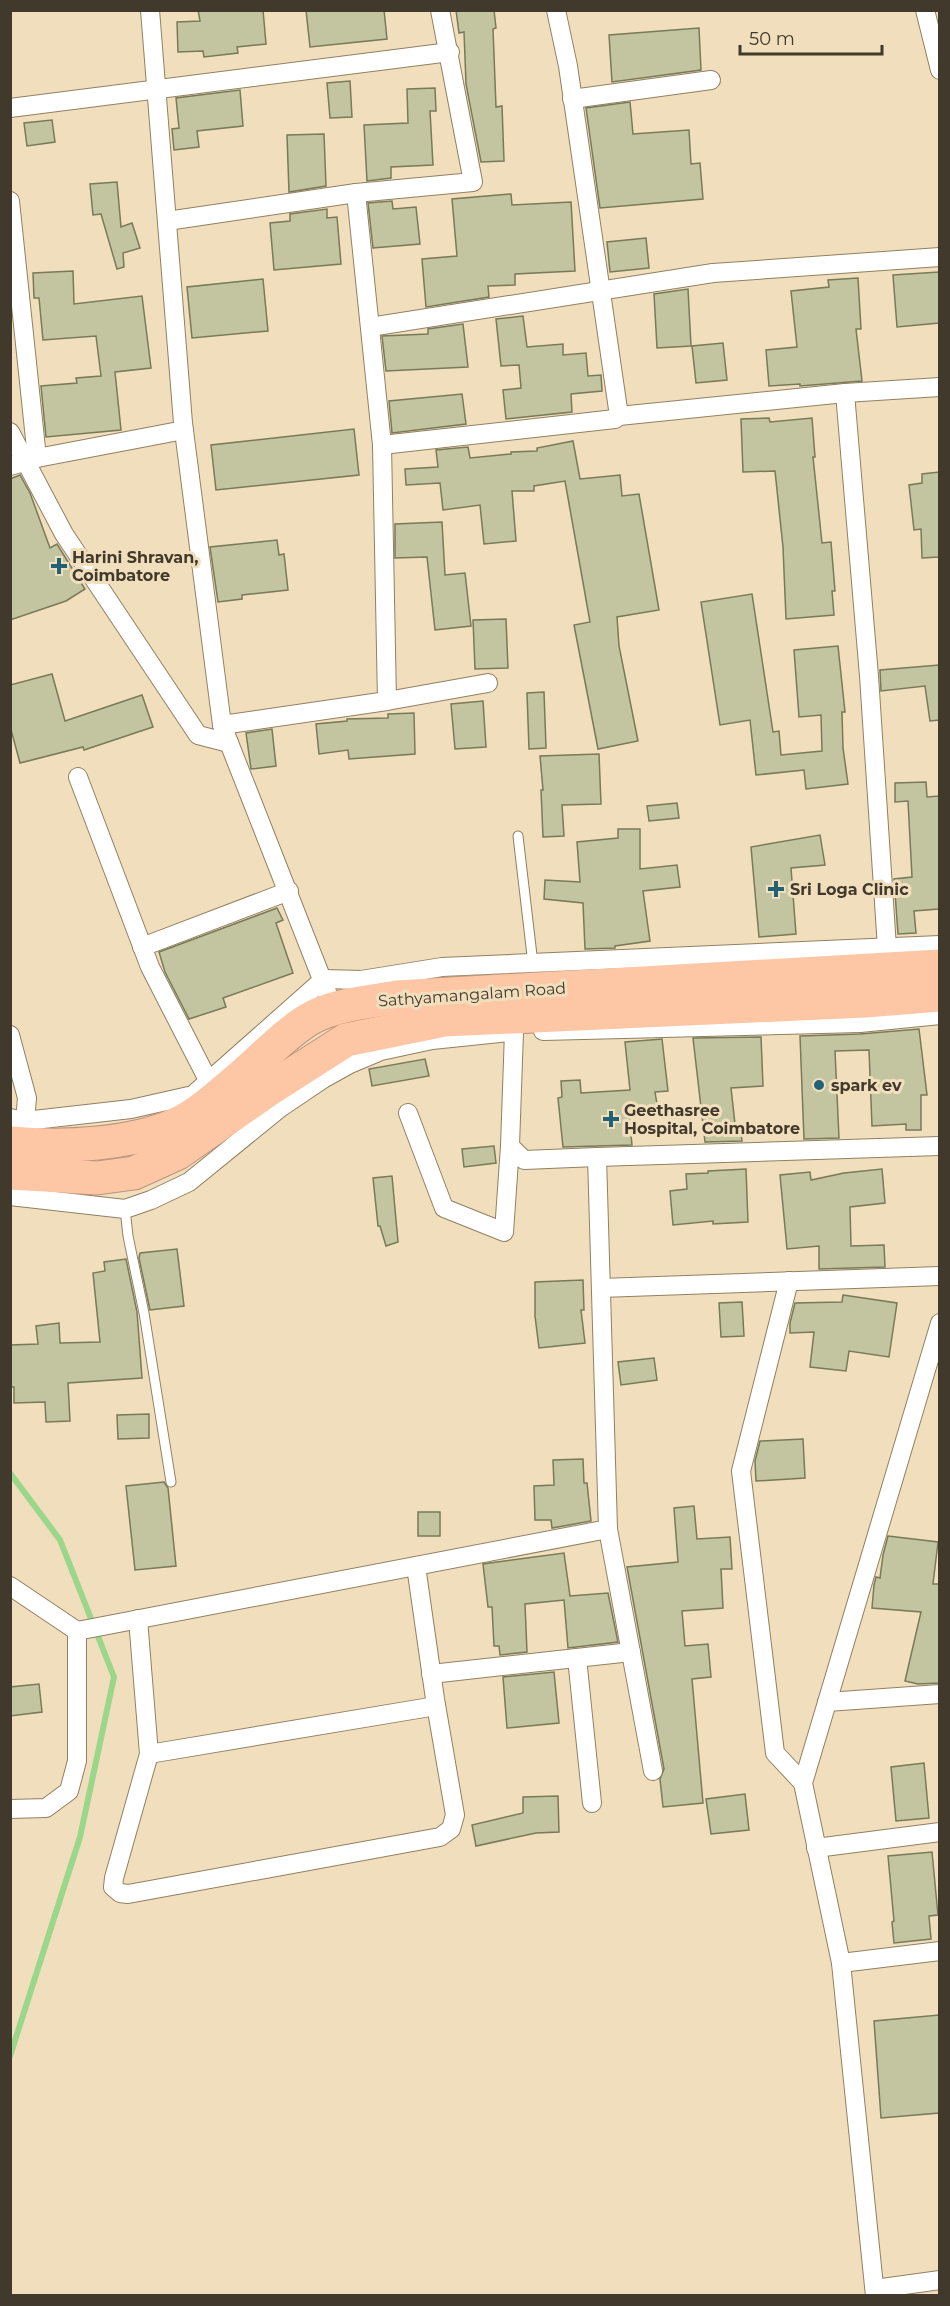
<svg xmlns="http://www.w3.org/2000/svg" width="950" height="2306" font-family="Montserrat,sans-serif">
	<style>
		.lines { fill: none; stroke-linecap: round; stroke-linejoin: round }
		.stream { stroke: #9ad78a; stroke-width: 6 }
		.building { fill: #c3c5a1; stroke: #787a58; stroke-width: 1.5 }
		.lane-casing { stroke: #918061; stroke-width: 11 }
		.street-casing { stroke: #918061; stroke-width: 20 }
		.highway-casing { stroke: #bb957b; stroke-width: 35 }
		.lane { stroke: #fff; stroke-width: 9 }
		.street { stroke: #fff; stroke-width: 18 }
		.highway { stroke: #fdc6a5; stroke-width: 33 }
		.poi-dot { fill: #236177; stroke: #f1debc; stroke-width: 2 }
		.labels { text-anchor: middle; stroke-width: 6; stroke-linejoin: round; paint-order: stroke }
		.poi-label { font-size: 16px; font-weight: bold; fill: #41392c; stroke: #f1debc; text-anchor: start }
		.street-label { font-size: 16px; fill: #41392c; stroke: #f1debc }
	</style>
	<rect width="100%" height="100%" fill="#f1debc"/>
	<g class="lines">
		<polyline class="stream" points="10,1473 60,1540 114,1677 80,1837 10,2056"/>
	</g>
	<g class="building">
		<polygon points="198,10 263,10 266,44 237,47 238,53 204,57 203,51 178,52 177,22 200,21"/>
		<polygon points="306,10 384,10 387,39 310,47"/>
		<polygon points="456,10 494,10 496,28 493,29 496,107 502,106 504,161 481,162 466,84 464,32 459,33"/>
		<polygon points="699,28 701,70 612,82 609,35"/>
		<polygon points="350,81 352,117 330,118 327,83"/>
		<polygon points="435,88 436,111 430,111 433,165 391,167 391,178 367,181 364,125 408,123 407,89"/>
		<polygon points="240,90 243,126 197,131 199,147 174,150 172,129 179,128 176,98"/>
		<polygon points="630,102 633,134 689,130 691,164 700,163 703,199 600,208 586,108"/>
		<polygon points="52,120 55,142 27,146 24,123"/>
		<polygon points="324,134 326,186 289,192 287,135"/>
		<polygon points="117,182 121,227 132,223 140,248 123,253 124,267 117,269 101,214 93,215 90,184"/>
		<polygon points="511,194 512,205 571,202 575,271 515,274 515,285 488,286 489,297 426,307 422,259 457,256 452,199"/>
		<polygon points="392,201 393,209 416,207 420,244 373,248 368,203"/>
		<polygon points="327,209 327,218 337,217 341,264 274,270 270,223 290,221 290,214"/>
		<polygon points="646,238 649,268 610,272 607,242"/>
		<polygon points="73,271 74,304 142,296 151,368 115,372 121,430 46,437 41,386 77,383 76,378 101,376 96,336 43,340 39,298 34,298 33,273"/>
		<polygon points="939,272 939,323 897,327 893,275"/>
		<polygon points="858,278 861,329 856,329 862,381 800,386 800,384 769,386 766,350 797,347 791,291 829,287 828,280"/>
		<polygon points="263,279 268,331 192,338 187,287"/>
		<polygon points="688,289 691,346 657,348 654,294"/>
		<polygon points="523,316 527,347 563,344 563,355 586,353 588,376 601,375 602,391 571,394 572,412 506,419 503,390 521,388 519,365 501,366 496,319"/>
		<polygon points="463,324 468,367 386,371 382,336 428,334 428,329"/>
		<polygon points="723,343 727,380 696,383 692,346"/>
		<polygon points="462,394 466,424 392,433 389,401"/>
		<polygon points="769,418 770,422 812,418 815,457 813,457 822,543 831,542 835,591 832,591 834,615 786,619 783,547 775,471 743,472 741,419"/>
		<polygon points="354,429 359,475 216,490 211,445"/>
		<polygon points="573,441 580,479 620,475 622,496 639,494 659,610 617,617 619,646 638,741 598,749 574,625 590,622 565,481 534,486 534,491 512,491 516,541 484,544 480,505 443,510 440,483 406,485 405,469 438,467 436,450 468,447 470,458 511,454 511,452 537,451 537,448"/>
		<polygon points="939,472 939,557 922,558 921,529 914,530 909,485 922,483 922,474"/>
		<polygon points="20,475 30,493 50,548 57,544 85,589 66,601 10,620 10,479"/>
		<polygon points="442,522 445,575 465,573 471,626 435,630 427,557 395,558 395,524"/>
		<polygon points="277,540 279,555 284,554 288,590 242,595 242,599 218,602 210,547"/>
		<polygon points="752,594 773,732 779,731 781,755 822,751 821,715 799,717 794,650 838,646 845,712 842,712 843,748 848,784 806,789 804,770 756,775 750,720 720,725 701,602"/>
		<polygon points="506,619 508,668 475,669 473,620"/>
		<polygon points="939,665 939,720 930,721 925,686 881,691 880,670"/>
		<polygon points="52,674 65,721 142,695 153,727 84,750 83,747 20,763 10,726 10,685"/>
		<polygon points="544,692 546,748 529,749 527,693"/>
		<polygon points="483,701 486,747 455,749 451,704"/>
		<polygon points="414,713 415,754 349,759 348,750 319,754 316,724 347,721 347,719 388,718 388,714"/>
		<polygon points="272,729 276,766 251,769 246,733"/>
		<polygon points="599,754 601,804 562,805 564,836 543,837 541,790 543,790 540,756"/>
		<polygon points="926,782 927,797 939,796 939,909 914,911 916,933 898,934 894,879 912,877 908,801 895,802 895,783"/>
		<polygon points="677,803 679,818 649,821 647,806"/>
		<polygon points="618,829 640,829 640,869 677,865 680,887 643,891 650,941 615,946 615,948 585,949 583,903 544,899 545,880 580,882 577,842 618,838"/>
		<polygon points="820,835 825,865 791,868 796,934 759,937 751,847"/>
		<polygon points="277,908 283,920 276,923 293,973 223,998 226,1007 189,1019 165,972 159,952"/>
		<polygon points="919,1029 927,1095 921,1095 921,1130 906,1130 906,1124 872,1126 869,1050 835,1051 839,1138 804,1139 800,1036 860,1034"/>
		<polygon points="761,1037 763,1086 731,1088 735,1124 740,1124 742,1141 705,1142 693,1038"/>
		<polygon points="662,1039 668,1091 655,1092 658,1110 629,1114 632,1145 563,1147 558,1098 562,1097 561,1081 580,1080 581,1093 630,1090 625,1042"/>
		<polygon points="425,1059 429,1076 372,1086 369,1069"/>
		<polygon points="494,1146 496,1163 464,1167 462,1149"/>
		<polygon points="746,1169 748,1222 713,1224 713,1221 673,1225 670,1191 687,1189 686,1174 708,1173 708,1171"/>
		<polygon points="882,1169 885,1203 850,1207 851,1246 884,1245 885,1267 819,1269 819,1246 787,1249 780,1175 810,1172 811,1180 844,1173"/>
		<polygon points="392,1176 398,1242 386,1246 380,1226 378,1226 373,1178"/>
		<polygon points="177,1249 184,1306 150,1310 139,1258 140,1253"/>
		<polygon points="126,1259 137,1312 142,1378 68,1383 70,1421 46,1422 45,1402 14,1403 14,1387 10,1387 10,1345 38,1344 36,1326 59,1323 60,1343 100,1342 93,1273 105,1271 104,1262"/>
		<polygon points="583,1280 584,1310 581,1310 585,1343 539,1348 535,1316 535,1282"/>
		<polygon points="843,1295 897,1303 889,1357 849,1351 846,1371 810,1367 814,1332 790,1333 790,1323 795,1303 842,1302"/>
		<polygon points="742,1302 744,1336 721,1337 719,1303"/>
		<polygon points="654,1358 657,1380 621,1385 618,1362"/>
		<polygon points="149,1414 149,1438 118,1439 117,1415"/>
		<polygon points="803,1439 805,1478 756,1481 755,1461 760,1441"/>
		<polygon points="583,1459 584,1483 587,1483 591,1521 552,1528 551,1520 535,1520 534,1486 554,1485 553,1460"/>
		<polygon points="164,1482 168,1488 176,1566 135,1570 126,1486"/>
		<polygon points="694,1506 697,1539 730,1537 732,1569 721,1569 723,1608 682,1611 685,1646 708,1644 711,1677 692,1679 703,1803 663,1807 660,1779 664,1769 627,1567 678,1562 674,1508"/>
		<rect x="418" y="1512" width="22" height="24"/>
		<polygon points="888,1536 938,1542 933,1584 939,1584 939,1683 918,1684 905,1681 921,1612 872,1608 874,1585 876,1577 880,1578 883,1555"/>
		<polygon points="564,1553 570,1596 608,1593 618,1642 568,1648 564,1600 525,1604 527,1652 500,1655 499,1646 494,1646 492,1607 488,1607 483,1564"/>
		<polygon points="554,1672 559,1723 507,1728 503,1677"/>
		<polygon points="39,1684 42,1712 10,1716 10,1687"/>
		<polygon points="924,1763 929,1818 896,1821 891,1767"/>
		<polygon points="745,1794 749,1830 711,1834 706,1799"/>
		<polygon points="558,1796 559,1832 536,1833 476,1846 472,1825 523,1813 523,1797"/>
		<polygon points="932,1852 938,1915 929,1916 931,1939 894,1943 892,1922 894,1921 888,1856"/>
		<polygon points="939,2015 939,2113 881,2118 874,2021"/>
	</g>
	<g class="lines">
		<g class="lane-casing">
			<g id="lane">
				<polyline points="518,836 533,964"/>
				<polyline points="125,1209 128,1236 144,1313 171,1482"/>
			</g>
		</g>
		<g class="street-casing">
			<g id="street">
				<polyline points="150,10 183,423 222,725 336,1015"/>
				<polyline points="556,10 568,66 619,416"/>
				<polyline points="925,10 940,70"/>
				<polyline points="572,99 711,80"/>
				<polyline points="10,108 450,52"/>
				<polyline points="356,193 382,445 615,419 619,416 845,393 940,387"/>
				<polyline points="10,201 37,458"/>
				<polyline points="167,221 356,193 473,182 440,10"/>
				<polyline points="370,327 713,273 940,257"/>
				<polyline points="845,393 869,676 887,948"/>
				<polyline points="10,432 64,534 198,735 229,743"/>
				<polyline points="382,445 387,701"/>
				<polyline points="10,466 37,458 184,430"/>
				<polyline points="222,725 387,701 488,683"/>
				<polyline points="78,777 150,967 209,1082"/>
				<polyline points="142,947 289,891"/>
				<polyline points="543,1031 860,1023 940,1015"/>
				<polyline points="514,1032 510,1146 524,1160 597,1157"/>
				<polyline points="10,1035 27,1098 25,1121"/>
				<polyline points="408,1113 444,1208 504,1232 510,1146"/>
				<polyline points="10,1118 25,1121 131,1109 193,1095 324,979 361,980 442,967 940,945"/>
				<polyline points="10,1196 125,1209 151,1200 189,1182 280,1108 323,1079 350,1064 381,1051 432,1040 509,1032"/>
				<polyline points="789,1281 741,1471 775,1753 803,1783"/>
				<polyline points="601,1288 940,1276"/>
				<polyline points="608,1529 653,1771"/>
				<polyline points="10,1586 77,1631 608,1529 597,1157 940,1146"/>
				<polyline points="138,1619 149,1754 114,1878 113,1887 120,1893 128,1894 440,1837 451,1829 455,1815 435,1699 416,1566"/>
				<polyline points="577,1658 592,1803"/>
				<polyline points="431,1674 631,1652"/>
				<polyline points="827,1702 940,1694"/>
				<polyline points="149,1754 436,1706"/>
				<polyline points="10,1809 46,1808 69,1791 77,1761 77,1631"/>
				<polyline points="816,1848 940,1832"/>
				<polyline points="841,1963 940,1951"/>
				<polyline points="875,2289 940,2280"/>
				<polyline points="875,2296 841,1963 803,1783 940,1323"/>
			</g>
		</g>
		<g class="highway-casing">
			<g id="highway">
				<path d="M10,1143C61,1148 130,1145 177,1124C200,1113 220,1094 239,1078C259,1061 291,1028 313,1017C338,1004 370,1002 397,997L940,966"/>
				<polyline points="10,1173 97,1178 134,1173 178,1153 271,1088 346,1040 444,1020 865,1001 940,995"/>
			</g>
		</g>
		<use href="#lane" class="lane"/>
		<use href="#street" class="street"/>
		<use href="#highway" class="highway"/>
	</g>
	<g class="poi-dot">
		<path d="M56 557h6v6h6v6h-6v6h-6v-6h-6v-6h6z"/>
		<path d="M773 880h6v6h6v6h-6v6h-6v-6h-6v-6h6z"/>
		<circle cx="819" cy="1085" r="6"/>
		<path d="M608 1110h6v6h6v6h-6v6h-6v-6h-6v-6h6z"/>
	</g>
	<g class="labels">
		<g class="poi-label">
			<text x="72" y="563">Harini Shravan,<tspan x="72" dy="18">Coimbatore</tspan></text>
			<text x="790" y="895">Sri Loga Clinic</text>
			<text x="831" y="1091">spark ev</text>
			<text x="624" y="1116">Geethasree<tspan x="624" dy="18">Hospital, Coimbatore</tspan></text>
		</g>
		<g class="street-label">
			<text transform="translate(472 994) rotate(-4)" y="6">Sathyamangalam Road</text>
		</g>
	</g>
	<rect width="950" height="2306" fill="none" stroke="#41392c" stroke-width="24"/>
	<path d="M740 45v9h142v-9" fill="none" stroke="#41392c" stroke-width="3"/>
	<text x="749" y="45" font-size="18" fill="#41392c" stroke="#f1debc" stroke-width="4.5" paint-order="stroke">50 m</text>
</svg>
